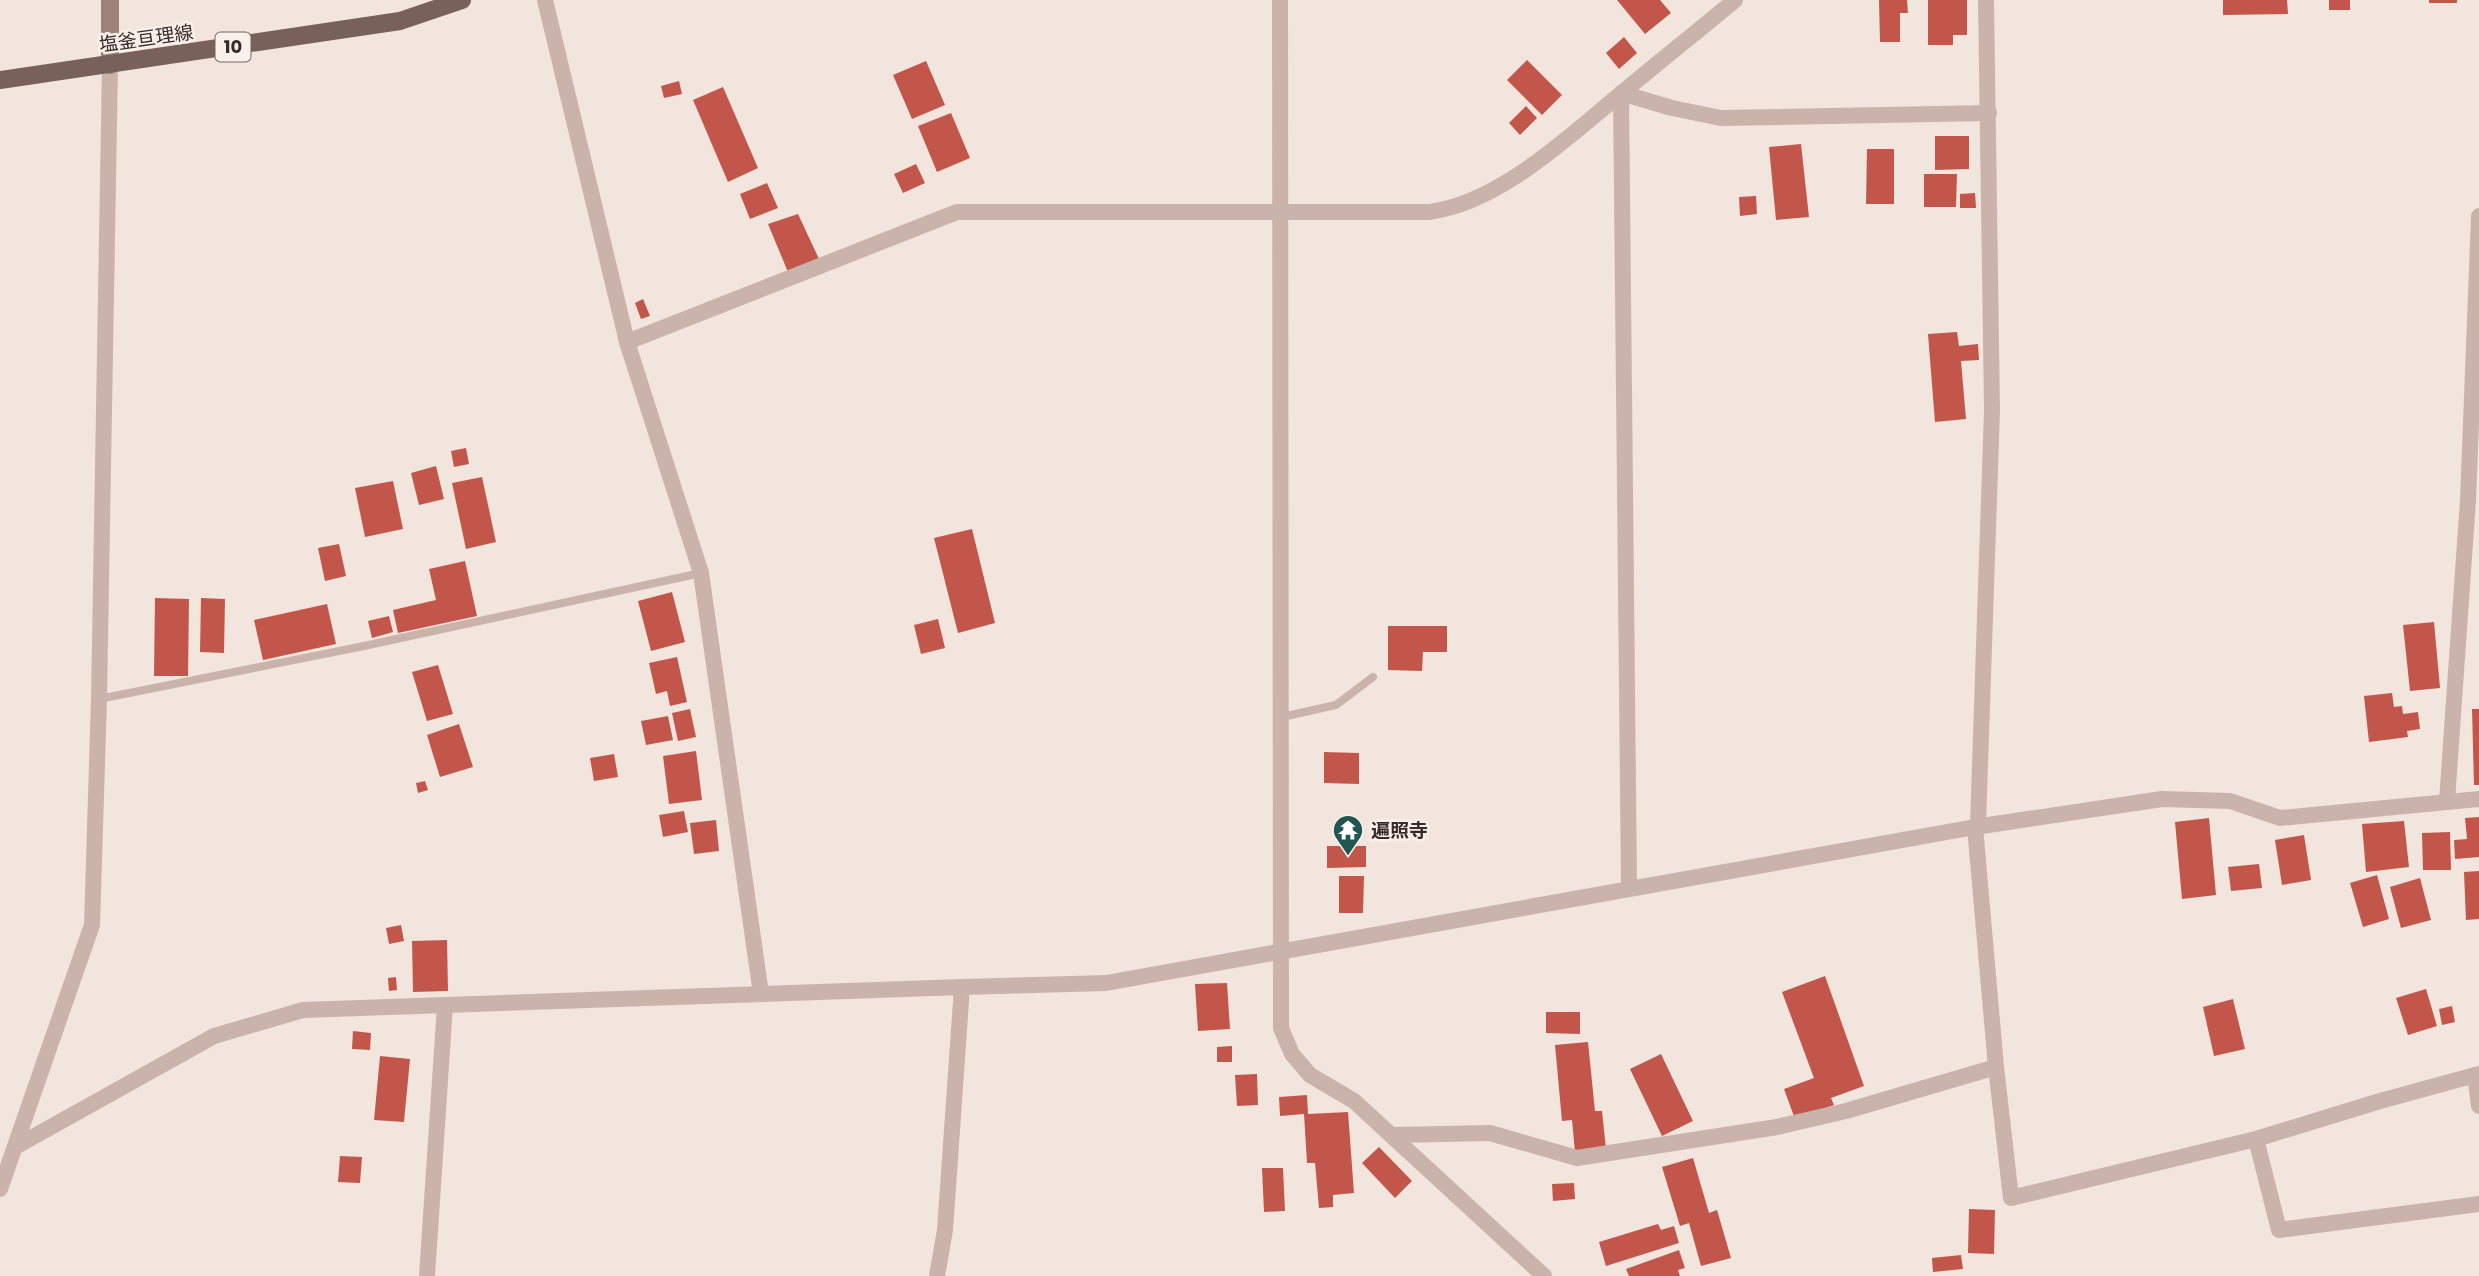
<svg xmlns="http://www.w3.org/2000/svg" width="2479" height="1276" font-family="Poppins,'Noto Sans JP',sans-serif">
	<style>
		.building { fill: #c2564b }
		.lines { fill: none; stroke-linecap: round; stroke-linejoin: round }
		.lane { stroke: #cab3aa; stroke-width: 8 }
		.street { stroke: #cab3aa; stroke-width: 16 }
		.secondary { stroke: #9d827b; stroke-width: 18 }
		.primary { stroke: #78605b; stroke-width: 18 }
		.labels { text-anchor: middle; stroke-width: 5; stroke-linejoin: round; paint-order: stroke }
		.shield { fill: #f9f0ea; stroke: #716663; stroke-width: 2 }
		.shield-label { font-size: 18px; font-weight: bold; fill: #372b29 }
		.street-label { font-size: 19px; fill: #372b29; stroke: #f9f0ea }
		.poi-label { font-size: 19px; font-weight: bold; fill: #372b29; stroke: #f9f0ea; text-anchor: start }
	</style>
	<rect width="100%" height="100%" fill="#f2e5dd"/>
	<g class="building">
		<polygon points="1617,0 1660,0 1671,13 1645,34"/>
		<polygon points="1879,0 1907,0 1908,13 1900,13 1900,42 1880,42"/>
		<polygon points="1928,0 1967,0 1967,35 1953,35 1953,45 1928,45"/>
		<polygon points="2223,0 2287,0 2288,14 2223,15"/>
		<rect x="2329" y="0" width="21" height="10"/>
		<rect x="2429" y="0" width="28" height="3"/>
		<polygon points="1624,37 1637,53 1619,69 1606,53"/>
		<polygon points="1527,60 1562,95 1542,115 1507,80"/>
		<polygon points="926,61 945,105 912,119 893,75"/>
		<polygon points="679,81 682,94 664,98 661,86"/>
		<polygon points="723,87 758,168 728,182 693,100"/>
		<polygon points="1526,106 1537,118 1520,135 1509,123"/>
		<polygon points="951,113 970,158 937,172 918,126"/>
		<polygon points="1935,136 1969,136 1969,169 1935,170"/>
		<polygon points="1801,144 1809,217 1776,220 1769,147"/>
		<polygon points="1867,149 1894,149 1894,204 1866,204"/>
		<polygon points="916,164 925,183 903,193 894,174"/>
		<polygon points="1924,174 1957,174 1956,207 1924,207"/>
		<polygon points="767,183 778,208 750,219 740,194"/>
		<polygon points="1975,193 1976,208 1960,208 1960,194"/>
		<polygon points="1756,196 1757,214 1740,216 1739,197"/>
		<polygon points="798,214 819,259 788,272 768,224"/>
		<polygon points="643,299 650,316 641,319 635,303"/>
		<polygon points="1957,332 1959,346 1978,344 1979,360 1961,361 1966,419 1935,422 1928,334"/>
		<polygon points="466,448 469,464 454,467 451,451"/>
		<polygon points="436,466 444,499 419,505 411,473"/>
		<polygon points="482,477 496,542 466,549 452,483"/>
		<polygon points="393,481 403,529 365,537 355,488"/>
		<polygon points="972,529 995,623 958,633 934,538"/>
		<polygon points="339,544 346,576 325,581 318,548"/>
		<polygon points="465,561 477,616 398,633 393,610 436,600 429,569"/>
		<polygon points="672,592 685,642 651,651 638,601"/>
		<polygon points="155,598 189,599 188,676 154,676"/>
		<polygon points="201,598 225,599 224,653 200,652"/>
		<polygon points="327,604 336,644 263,660 254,620"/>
		<polygon points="389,616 393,632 372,638 368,621"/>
		<polygon points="938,619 945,648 921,654 914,625"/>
		<polygon points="2434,622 2440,688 2410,691 2403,625"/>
		<polygon points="1388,626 1447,626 1447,652 1423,652 1422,671 1388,670"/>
		<polygon points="677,657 687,702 670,706 667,691 656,694 649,663"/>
		<polygon points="438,665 453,714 427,721 412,672"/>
		<polygon points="2392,693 2394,707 2402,706 2403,714 2418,712 2420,729 2407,731 2408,737 2369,742 2364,696"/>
		<polygon points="690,709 696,737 678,741 672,713"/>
		<polygon points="2472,709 2479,709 2479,785 2474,785"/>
		<polygon points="668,716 673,740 646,745 641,721"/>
		<polygon points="459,724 473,767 440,777 427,735"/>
		<polygon points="696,751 702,800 669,804 663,756"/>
		<polygon points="1324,752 1359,753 1359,784 1324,783"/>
		<polygon points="614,754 618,777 594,781 590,758"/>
		<polygon points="425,781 428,790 418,793 416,783"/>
		<polygon points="684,811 688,832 663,837 659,815"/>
		<polygon points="2479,817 2479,857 2455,859 2454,840 2467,839 2465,818"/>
		<polygon points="2209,818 2216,895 2182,899 2175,822"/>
		<polygon points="716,820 719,851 694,854 690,823"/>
		<polygon points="2404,821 2409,867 2366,872 2362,824"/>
		<polygon points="2450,832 2451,870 2423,870 2422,833"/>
		<polygon points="2304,835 2311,880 2282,885 2275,840"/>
		<polygon points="1327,846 1366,846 1366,867 1327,868"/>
		<polygon points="2259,864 2262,888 2231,891 2228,867"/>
		<polygon points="2479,871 2479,919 2466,920 2464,872"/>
		<polygon points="2377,875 2389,919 2363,927 2350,883"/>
		<polygon points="1339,876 1364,876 1363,913 1339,913"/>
		<polygon points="2420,878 2431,920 2401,928 2390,887"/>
		<polygon points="401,925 404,941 389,944 386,928"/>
		<polygon points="447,940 448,991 413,992 412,941"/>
		<polygon points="1825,976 1864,1086 1831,1098 1834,1105 1795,1119 1784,1089 1814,1078 1782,992"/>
		<polygon points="396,977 397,990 389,991 388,978"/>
		<polygon points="1227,983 1230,1029 1198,1031 1195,984"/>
		<polygon points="2426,989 2437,1026 2408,1035 2396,998"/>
		<polygon points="2233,999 2245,1049 2214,1056 2203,1007"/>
		<polygon points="2452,1006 2455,1022 2442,1025 2439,1009"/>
		<polygon points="1546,1012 1580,1012 1580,1034 1546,1033"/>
		<polygon points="353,1031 371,1033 370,1050 352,1049"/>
		<polygon points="1588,1042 1595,1111 1602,1111 1606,1149 1575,1152 1572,1120 1562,1121 1555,1045"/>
		<polygon points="1232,1046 1232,1062 1217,1062 1217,1047"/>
		<polygon points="1661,1054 1693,1121 1662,1136 1630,1069"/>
		<polygon points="380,1056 410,1059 404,1122 374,1120"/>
		<polygon points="1257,1074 1258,1105 1237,1106 1235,1075"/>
		<polygon points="1307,1095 1308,1114 1348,1112 1354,1193 1333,1195 1333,1207 1319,1208 1315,1163 1307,1163 1304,1114 1280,1116 1279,1097"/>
		<polygon points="1379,1147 1412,1181 1395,1198 1362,1163"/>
		<polygon points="340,1156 362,1157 360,1183 338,1182"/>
		<polygon points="1693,1158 1709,1213 1717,1210 1731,1258 1701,1266 1689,1223 1680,1226 1662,1167"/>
		<polygon points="1262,1168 1283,1168 1285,1211 1264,1212"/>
		<polygon points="1574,1183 1575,1199 1553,1201 1552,1184"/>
		<polygon points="1969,1209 1995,1210 1994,1254 1968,1253"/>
		<polygon points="1658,1224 1661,1230 1674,1226 1679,1243 1606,1266 1599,1242"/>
		<polygon points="1679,1250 1685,1268 1678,1270 1680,1276 1629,1276 1626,1269"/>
		<polygon points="1961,1255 1963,1269 1933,1272 1932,1258"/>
	</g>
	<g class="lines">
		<g class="lane">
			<polyline points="99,699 364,646 701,573"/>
			<polyline points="1282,717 1336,705 1373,677"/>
		</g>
		<g class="street">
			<polyline points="545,0 627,342 701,573 761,994"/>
			<polyline points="1280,0 1281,1028 1292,1054 1310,1075 1354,1101 1544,1276"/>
			<polyline points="1986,0 1992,410 1978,824 1975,827 1996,1067 2011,1198 2256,1139 2380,1101 2479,1074"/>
			<path d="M627,342L957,212H1429C1500,203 1569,136 1623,92C1660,61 1698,31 1735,0"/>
			<polyline points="2447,801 2468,500 2479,216"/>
			<polyline points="1629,888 1621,93 1672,108 1721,118 1989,113"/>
			<polyline points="2475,1075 2479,1106"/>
			<polyline points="1393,1135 1490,1133 1577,1158 1777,1127 1846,1111 1996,1067"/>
			<polyline points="2256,1139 2279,1230 2479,1204"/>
			<polyline points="15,1147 214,1036 303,1010 962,987"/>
			<polyline points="0,1189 92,925 99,699 110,65"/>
			<polyline points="427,1276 445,1005"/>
			<polyline points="937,1276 945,1230 962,987 1106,983 1975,827 2162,799 2230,801 2280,818 2479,799"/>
		</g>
		<polyline class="secondary" points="110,65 110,0"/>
		<polyline class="primary" points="0,80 400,21 462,0"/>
	</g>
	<defs>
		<g id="temple-pin" transform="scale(1.575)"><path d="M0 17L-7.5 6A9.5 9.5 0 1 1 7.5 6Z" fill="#205753" stroke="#f9f0ea"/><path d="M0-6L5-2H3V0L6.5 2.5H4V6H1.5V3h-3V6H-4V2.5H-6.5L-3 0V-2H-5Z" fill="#fff"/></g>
	</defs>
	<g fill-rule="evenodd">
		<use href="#temple-pin" x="1348" y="830"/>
	</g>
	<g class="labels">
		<rect class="shield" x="215.5" y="32.5" width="35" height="29" rx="5"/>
		<g class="shield-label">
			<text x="233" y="53">10</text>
		</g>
		<g class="street-label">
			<text transform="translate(146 38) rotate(-8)" y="7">塩釜亘理線</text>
		</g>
		<g class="poi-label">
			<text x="1371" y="837">遍照寺</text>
		</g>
	</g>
</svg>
